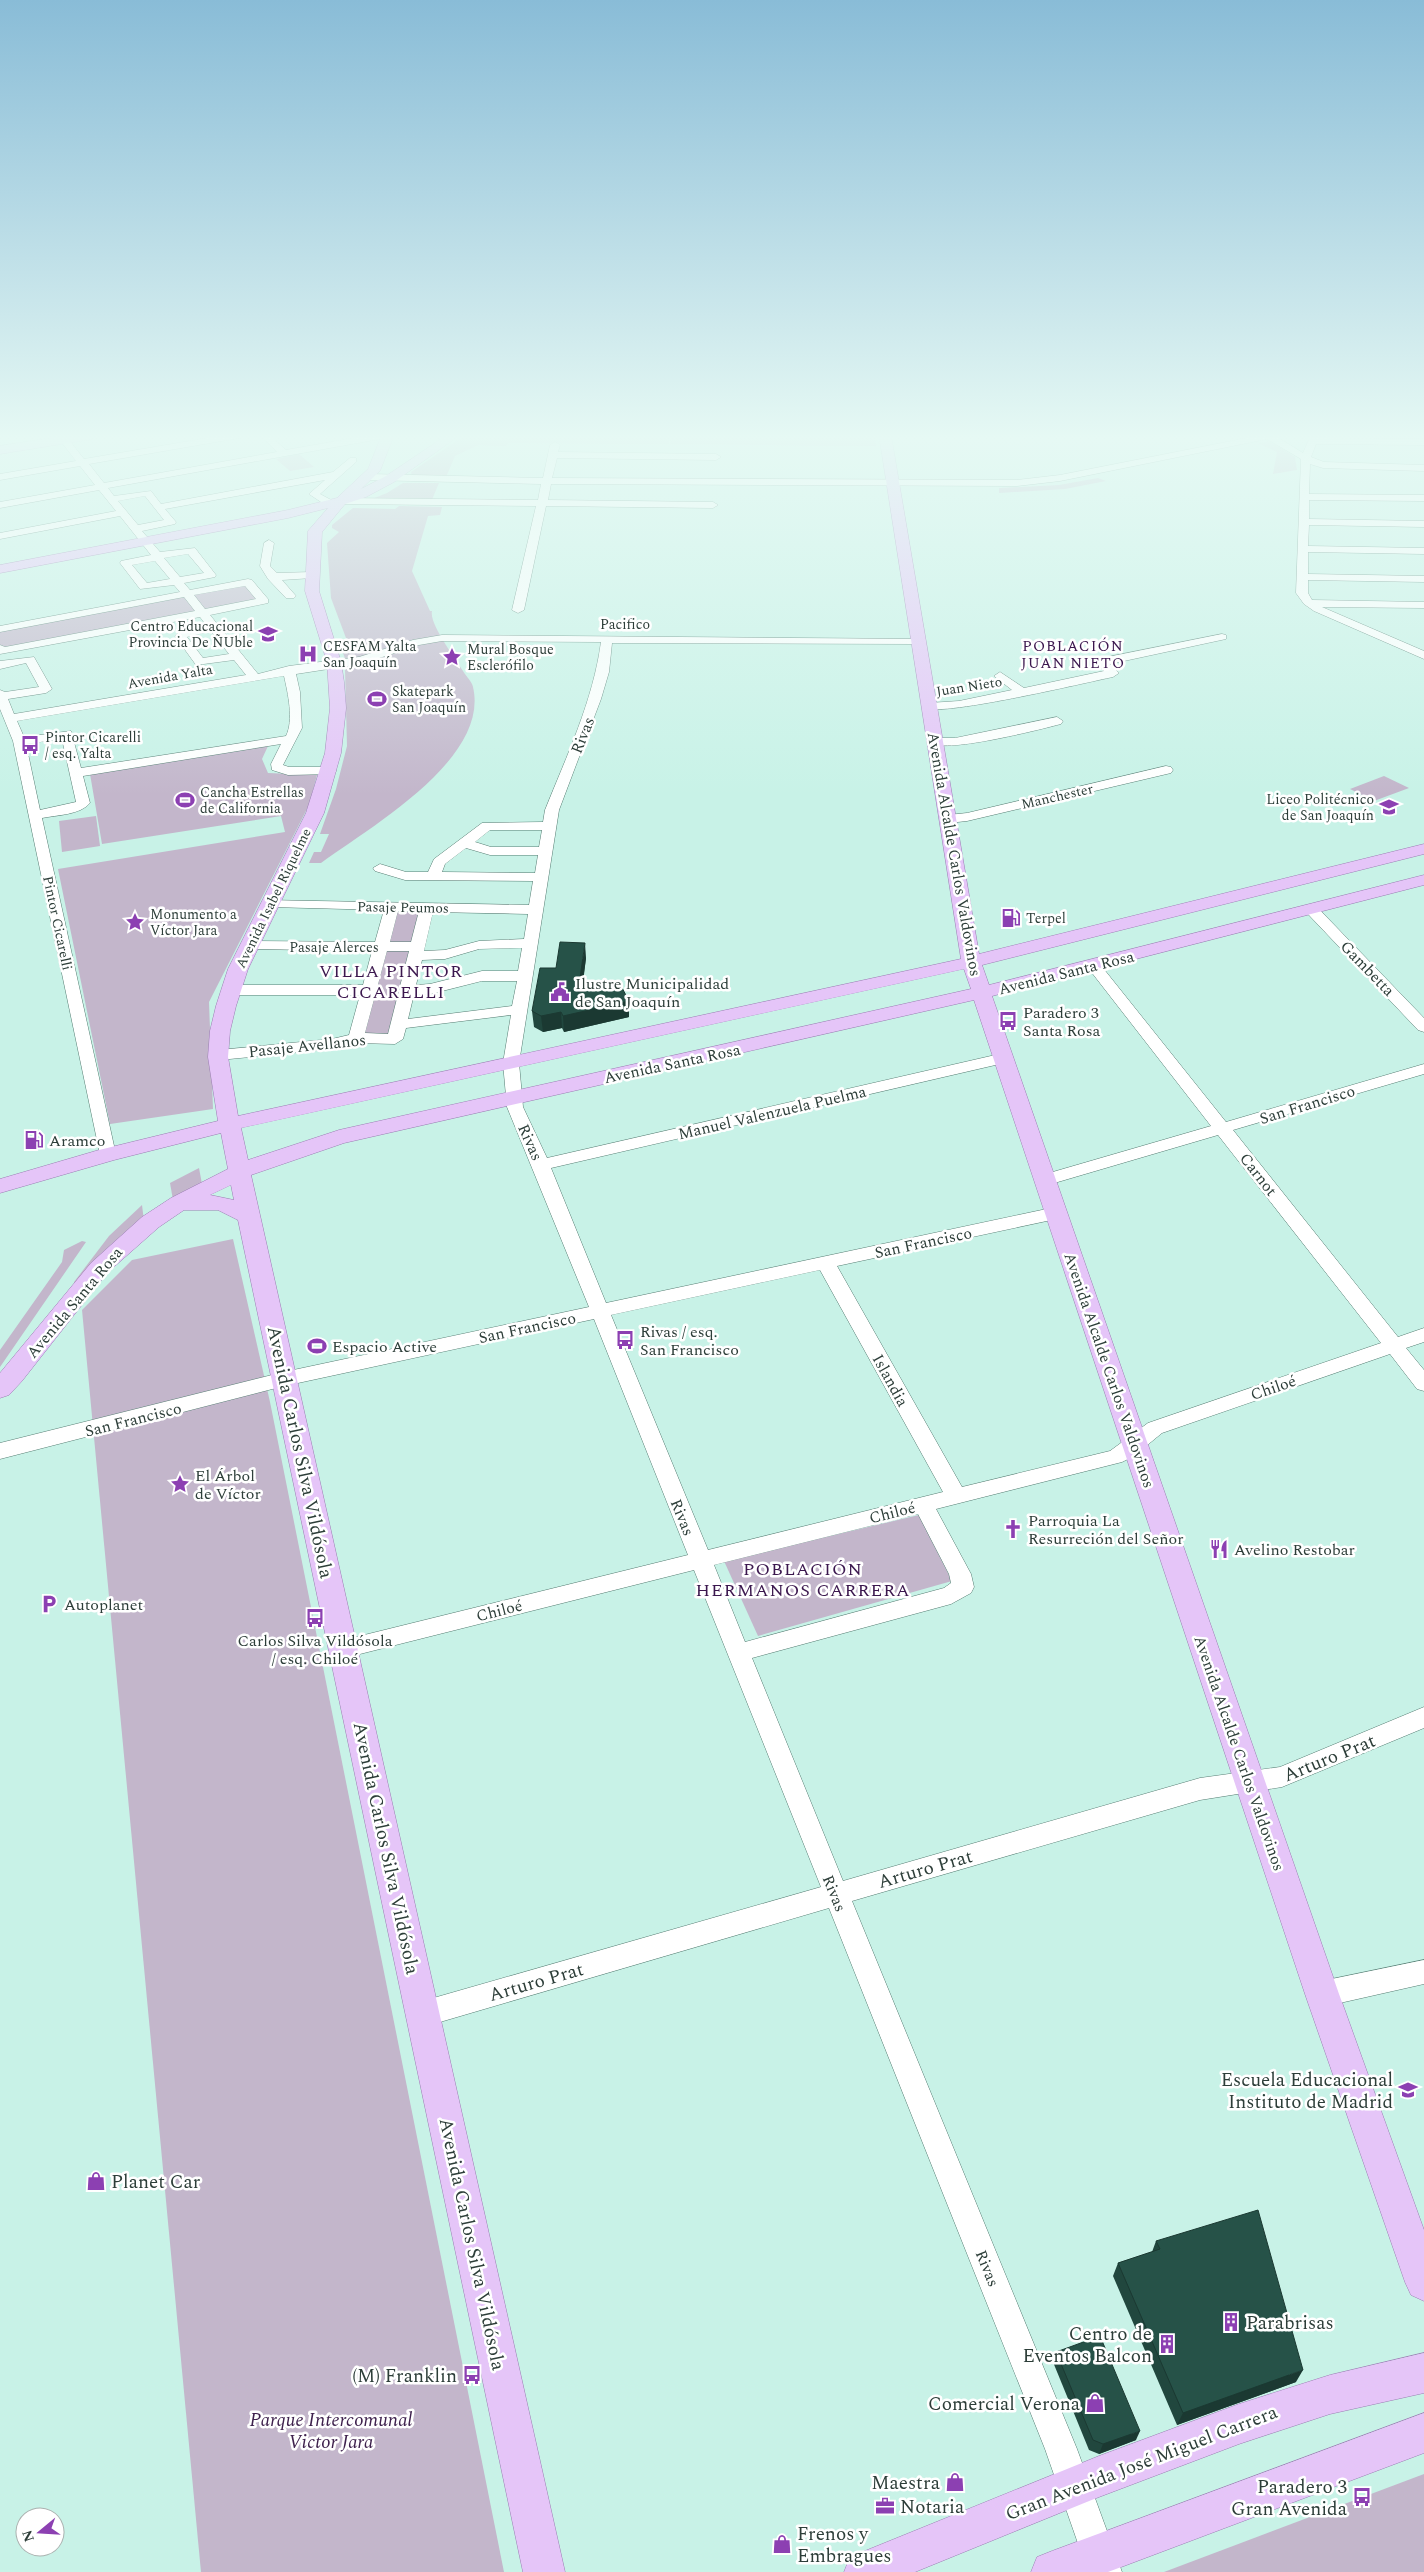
<svg xmlns="http://www.w3.org/2000/svg" width="1424" height="2572" font-family="Spectral,serif">
	<style>
		.green { fill: #c3b6cb }
		.lines { fill: none; stroke-linecap: round; stroke-linejoin: round }
		.minor-casing { stroke: #557c72; stroke-width: 1 }
		.major-casing { stroke: #9a7db2; stroke-width: 1 }
		.minor { fill: #fff; fill-rule: evenodd }
		.major { fill: #e5c5f8; fill-rule: evenodd }
		.wall { fill: #21473e }
		.shaded-wall { fill: #1b3932 }
		.building { fill: #265248; stroke: #1b3932 }
		.labels { text-anchor: middle; stroke-width: 5; stroke-linejoin: round; paint-order: stroke }
		.far-street-label { font-size: 14px; fill: #2d3e39; stroke: #fff }
		.far-poi-label { font-size: 14px; fill: #2d3e39; stroke: #fff; text-anchor: start }
		.far-neighbourhood-label { font-size: 15px; letter-spacing: 1px; fill: #3b174e; stroke: #fff }
		.street-label { font-size: 16px; fill: #2d3e39; stroke: #fff }
		.poi-label { font-size: 16px; fill: #2d3e39; stroke: #fff; text-anchor: start }
		.neighbourhood-label { font-size: 18px; letter-spacing: 1px; fill: #3b174e; stroke: #fff }
		.near-street-label { font-size: 19px; fill: #2d3e39; stroke: #fff }
		.near-poi-label { font-size: 19px; fill: #2d3e39; stroke: #fff; text-anchor: end }
		.near-park-label { font-size: 19px; font-style: italic; fill: #3e214d; stroke: #fff }
	</style>
	<rect width="100%" height="100%" fill="#c8f2e7"/>
	<g class="green">
		<polygon points="465,435 670,435 669,444 508,443 506,446 478,445 455,456 446,477 412,476 411,472"/>
		<polygon points="672,435 875,435 876,446 670,444"/>
		<polygon points="1270,441 1295,457 1297,470 1273,474 1277,452 1258,443"/>
		<polygon points="299,454 314,467 290,471 276,459"/>
		<polygon points="1098,478 1106,481 1065,489 999,493 999,488 1059,485"/>
		<polygon points="403,483 439,483 431,502 367,501 387,493"/>
		<path d="M399,506L442,507L440,515L428,516L412,571L430,611H432C429,624 456,659 463,671C466,676 472,682 473,687C490,759 370,827 321,863H309L314,852H321L329,834H320L336,789L347,746L345,670L348,667L343,653L356,651L352,641L346,638L331,598L327,543L339,532L332,528V525L353,508L395,509Z"/>
		<polygon points="246,583 259,599 0,650 0,630"/>
		<polygon points="268,746 262,759 268,773 317,775 309,805 209,1002 213,1109 110,1124 58,869 285,832 281,816 102,844 90,774"/>
		<polygon points="1384,776 1409,788 1374,801 1350,789"/>
		<polygon points="96,816 100,846 62,852 59,821"/>
		<polygon points="395,912 425,912 393,1037 360,1037"/>
		<polygon points="199,1168 202,1184 173,1200 170,1183"/>
		<polygon points="142,1205 144,1221 75,1288 74,1282 109,1236"/>
		<polygon points="233,1239 270,1402 504,2572 201,2572 82,1310 132,1260"/>
		<polygon points="82,1241 86,1242 0,1367 0,1350 62,1262 64,1250"/>
		<polygon points="919,1515 952,1581 758,1636 724,1561"/>
		<polygon points="1424,2474 1424,2572 1164,2572"/>
	</g>
	<g class="lines">
		<g class="minor-casing">
			<g id="minor">
				<path d="M56,435H65L84,459L225,435H244L239,438L89,464L104,483L277,452L260,435H269L286,450L371,435H389L385,438L108,488L114,496L151,491L161,504L333,472L350,458H356V462L320,494L335,502V506H327L309,494L325,480L165,509L176,522L175,524L142,531L160,552L195,548L216,575L215,577L184,583L190,590L248,579L252,580L268,599V603L210,615L258,674L289,666L359,657L413,640L442,635L922,639V643L918,644L612,643L609,672L601,699L559,810L519,1063L523,1107L547,1158L1004,1053L1010,1055L1012,1058L1010,1061L1004,1063L551,1168L606,1303L1056,1207L1062,1209L1065,1213L1062,1217L1056,1219L837,1266L962,1487L1110,1451L1148,1423L1381,1343L1218,1135L1051,1184H1039L1036,1180L1039,1176L1211,1126L1089,969L1086,966L1089,963H1099L1226,1122L1424,1064V1074L1233,1130L1398,1337L1424,1328V1342L1406,1348L1424,1370V1391L1417,1389L1390,1354L1162,1433L1134,1456L1122,1462L936,1509L971,1574L974,1587L971,1593L951,1604L752,1658L843,1881L1200,1778L1280,1767L1424,1707V1728L1282,1787L1200,1800L852,1901L1077,2449L1122,2572H1088L1045,2449L829,1908L423,2027L414,2023L410,2014L414,2005L423,2001L821,1887L694,1570L344,1658L336,1656L333,1649L336,1642L344,1640L688,1555L594,1319L284,1386L0,1459V1443L284,1372L589,1307L507,1107L503,1063L511,1015L406,1028L403,1039L395,1044L356,1043L332,1049L219,1060L211,1055L219,1050L332,1039L349,1035L360,995H230L222,990L230,985H363L372,951L250,949L243,945L250,941L375,942L384,910L270,907L263,903L265,900L529,905L533,881L405,880L375,871L373,868L380,864L406,872H428L434,859L482,823L543,822L545,810C567,755 593,701 601,642L442,641L419,645L361,664L296,674L300,692L302,728L283,765L289,767H329L334,768L336,771L334,774L288,775L272,770L271,764L281,744L83,776L90,803C80,815 57,815 42,818L116,1155L113,1159H101L13,741L0,709V690L5,692L39,687L26,663L0,669V661L34,657L52,689L46,693L8,699L14,714L246,675L234,660L196,665L175,636L181,631L206,625L200,617L0,654V645L5,647L195,611L184,597L0,632V626L180,592L174,585L140,589L120,563L121,561L151,555L120,516L0,539V533L116,511L99,490L0,508V502L95,485L80,466L0,480V474L76,461ZM145,496L164,520L138,525L118,501ZM188,554L204,573L180,577L164,558ZM155,561L170,579L147,583L132,565ZM245,586L256,599L205,609L194,595ZM211,631L229,654L203,658L187,637ZM284,676C288,694 294,720 286,736L81,768L71,731L24,737L17,721ZM62,739L76,802L40,810L26,744ZM490,830H542L539,847H491L475,842ZM466,848L490,855H538L535,873L442,872L445,864ZM398,911H419L411,942H390ZM433,912L528,914L524,939L479,941L445,950L424,951ZM522,948L518,971H482L430,984L416,985L422,960L445,959L479,949ZM387,951H409L388,1034L365,1033ZM482,981H517L512,1006L408,1019L414,994H430ZM820,1270L943,1492L708,1550L611,1315ZM918,1514L949,1574L951,1583L944,1588L745,1642L714,1565Z"/>
				<polygon points="1262,435 1278,435 1277,437 1303,453 1311,435 1319,435 1318,438 1424,439 1424,445 1316,444 1311,457 1324,462 1424,465 1424,471 1323,468 1310,464 1309,494 1424,495 1424,501 1309,500 1309,519 1424,521 1424,527 1309,525 1308,546 1424,548 1424,554 1308,552 1308,574 1424,576 1424,582 1308,580 1308,593 1312,600 1424,602 1424,608 1322,607 1424,651 1424,659 1314,611 1304,604 1296,593 1301,459 1267,439 1060,481 1017,486 551,484 548,500 713,502 718,505 713,508 546,506 524,610 518,613 512,610 536,506 341,504 336,501 341,498 538,500 541,484 369,480 364,477 369,474 543,478 550,445 555,442 560,445 558,452 716,454 721,457 716,460 557,458 552,478 1017,480 1060,475"/>
				<polygon points="269,540 274,543 270,566 277,573 312,572 317,575 312,578 282,580 296,596 294,598 286,598 268,579 260,566 264,543"/>
				<path d="M1222,634L1226,635V639L1110,664L1119,673L1113,677C1088,682 933,719 923,707L929,703L959,701L1012,690L994,676L1000,672L1024,688L1104,671L1096,662L1098,659Z"/>
				<path d="M1057,717L1063,721L1061,724C1042,729 940,755 929,742L935,738H955Z"/>
				<polygon points="1166,766 1171,767 1173,770 1171,773 967,821 948,823 941,819 948,815 967,813"/>
				<polygon points="1311,905 1316,906 1424,1018 1424,1032 1418,1030 1306,912 1304,909"/>
				<polygon points="1424,1960 1424,1984 1322,2007 1313,2003 1309,1994 1313,1985 1322,1981"/>
			</g>
		</g>
		<g class="major-casing">
			<g id="major">
				<polygon points="72,435 98,435 92,439 0,454 0,446"/>
				<path d="M382,435H394L380,471L361,489L386,476L447,435H460L394,482L366,497L345,504L322,532L319,591L341,662L344,682L346,708L341,753L324,813L248,969L236,1006L230,1031L228,1057L238,1116L961,959L879,435H891L979,954L1424,844V854L982,965L989,985L1424,875V885L992,996L1339,1994L1424,2230V2301L1411,2295L1405,2282L1305,1994L974,1000L344,1143L251,1175L565,2572H523L238,1220L218,1210H184L159,1227L107,1273L22,1381L9,1395L0,1398V1373L91,1263L142,1217L171,1198L228,1169L221,1133L114,1160L0,1193V1179L99,1150L218,1121L208,1057L210,1031L216,1006L228,969L306,813L325,753L330,708L327,662L305,591L308,531L328,508L288,518L0,573V565L288,510L337,498L368,469ZM964,969L971,989L339,1130L248,1160L241,1128ZM231,1185L234,1200L210,1195Z"/>
				<polygon points="1424,2353 1424,2393 1330,2414 1239,2444 1099,2497 915,2572 844,2572 850,2557 1099,2456 1239,2404 1330,2375"/>
				<polygon points="1424,2413 1424,2453 1108,2572 1031,2572 1037,2557 1052,2551"/>
			</g>
		</g>
		<use href="#minor" class="minor"/>
		<use href="#major" class="major"/>
	</g>
	<g class="wall">
		<polygon points="586,958 582,991 629,1001 629,1017 564,1032 562,1028 543,1032 534,1027 532,1011 556,968"/>
		<polygon points="1156,2241 1296,2382 1177,2425 1113,2276 1118,2263 1152,2252"/>
		<polygon points="1056,2352 1136,2440 1099,2454 1089,2450 1053,2362"/>
	</g>
	<g class="shaded-wall">
		<polygon points="585,943 586,958 579,1008 578,992"/>
		<polygon points="629,1001 629,1017 564,1032 563,1016"/>
		<polygon points="561,1012 562,1028 543,1032 541,1016"/>
		<polygon points="1303,2370 1296,2382 1177,2425 1183,2413"/>
		<polygon points="1140,2431 1136,2440 1099,2454 1103,2444"/>
	</g>
	<g class="building">
		<polygon points="560,942 585,943 578,992 620,984 629,1001 563,1016 561,1012 541,1016 532,1011 540,968 556,968"/>
		<polygon points="1258,2210 1303,2370 1183,2413 1118,2263 1160,2249 1156,2241"/>
		<polygon points="1100,2336 1140,2431 1103,2444 1093,2440 1056,2352"/>
	</g>
	<linearGradient id="sky" x2="0" y2="1"><stop stop-color="#89bcd7"/><stop offset="0.55" stop-color="#e6f9f4"/><stop offset="1" stop-color="#e6f9f4" stop-opacity="0"/></linearGradient>
	<rect width="1424" height="795" fill="url(#sky)"/>
	<defs>
		<g id="school-bare" transform="scale(1.5)"><path d="M0-5L7-2L0 1L-7-2ZM-4 1L0 2.5L4 1V4Q0 6-4 4Z" fill="#8c40b2" stroke="#fff" stroke-width="2.5" paint-order="stroke"/></g>
		<g id="hospital-bare" transform="scale(1.5)"><path d="M-5-5h3v3.5h4V-5h3V5h-3V1.5h-4V5h-3Z" fill="#8c40b2" stroke="#fff" stroke-width="2.5" paint-order="stroke"/></g>
		<g id="sight-bare" transform="scale(1.5)"><path d="M0-6L1.8-2.2L6-1.7L2.9 1.2L3.7 5.4L0 3.3L-3.7 5.4L-2.9 1.2L-6-1.7L-1.8-2.2Z" fill="#8c40b2" stroke="#fff" stroke-width="2.5" paint-order="stroke"/></g>
		<g id="stadium-bare" transform="scale(1.5)"><path d="M0-5a6.5 5 0 1 0 0 10a6.5 5 0 1 0 0-10ZM-3.5-1.8h7v3.6h-7Z" fill="#8c40b2" stroke="#fff" stroke-width="2.5" paint-order="stroke"/></g>
		<g id="bus-bare" transform="scale(1.5)"><path d="M-5-6H5V4H4V6H2V4H-2V6H-4V4H-5ZM-3.5-4V0h7V-4ZM-3.5 1.2v1.5H-2V1.2ZM2 1.2v1.5H3.5V1.2Z" fill="#8c40b2" stroke="#fff" stroke-width="2.5" paint-order="stroke"/></g>
		<g id="fuel-bare" transform="scale(1.5)"><path d="M-5.5-6h7V0h2V4h1.3V-2.5L3-4.5l.8-.8L6-3V5H2.5V1h-1V6h-7ZM-4.2-4.7v3.2H.2V-4.7Z" fill="#8c40b2" stroke="#fff" stroke-width="2.5" paint-order="stroke"/></g>
		<g id="civic-bare" transform="scale(1.5)"><path d="M-.6-6.5H3V-4.5H.6V-3L4-1V1h2V6H-6V1h2V-1L-.6-3ZM-1.2 2.5V6h2.4V2.5Z" fill="#8c40b2" stroke="#fff" stroke-width="2.5" paint-order="stroke"/></g>
		<g id="church-bare" transform="scale(1.5)"><path d="M-1.2-6h2.4v3.5h3.3v2.4h-3.3V6h-2.4V-.1h-3.3v-2.4h3.3Z" fill="#8c40b2" stroke="#fff" stroke-width="2.5" paint-order="stroke"/></g>
		<g id="restaurant-bare" transform="scale(1.5)"><path d="M-5-6h1v4h1v-4h1v4h1v-4h1v5L-1.5 .5V6h-2V.5L-5-1ZM5-6V6H3V1.5H1.5Q1.5-4 5-6Z" fill="#8c40b2" stroke="#fff" stroke-width="2.5" paint-order="stroke"/></g>
		<g id="parking-bare" transform="scale(1.5)"><path d="M-3.5-5.5H1a3.5 3.5 0 0 1 0 7H-1V5.5H-3.5ZM-1-3.4V-.6H.8a1.4 1.4 0 0 0 0-2.8Z" fill="#8c40b2" stroke="#fff" stroke-width="2.5" paint-order="stroke"/></g>
		<g id="shop-bare" transform="scale(1.5)"><path d="M-5-2.5h2.3a2.7 3.5 0 0 1 5.4 0H5L5.5 6h-11ZM-1.5-2.5h3a1.5 2.3 0 0 0-3 0Z" fill="#8c40b2" stroke="#fff" stroke-width="2.5" paint-order="stroke"/></g>
		<g id="building-bare" transform="scale(1.5)"><path d="M-4-6H4V6H1V3H-1V6H-4ZM-2.5-4.3h1.7v1.8h-1.7ZM.8-4.3h1.7v1.8H.8ZM-2.5-1h1.7V.8h-1.7ZM.8-1h1.7V.8H.8Z" fill="#8c40b2" stroke="#fff" stroke-width="2.5" paint-order="stroke"/></g>
		<g id="office-bare" transform="scale(1.5)"><path d="M-6-3h4V-5.5h4V-3h4V5H-6ZM-1-4.5V-3h2v-1.5ZM-6 0V1H6V0Z" fill="#8c40b2" stroke="#fff" stroke-width="2.5" paint-order="stroke"/></g>
	</defs>
	<g fill-rule="evenodd">
		<use href="#school-bare" x="268" y="634"/>
		<use href="#hospital-bare" x="308" y="654"/>
		<use href="#sight-bare" x="452" y="657"/>
		<use href="#stadium-bare" x="377" y="699"/>
		<use href="#bus-bare" x="30" y="745"/>
		<use href="#stadium-bare" x="185" y="800"/>
		<use href="#school-bare" x="1389" y="807"/>
		<use href="#fuel-bare" x="1011" y="918"/>
		<use href="#sight-bare" x="135" y="922"/>
		<use href="#civic-bare" x="560" y="992"/>
		<use href="#bus-bare" x="1008" y="1021"/>
		<use href="#fuel-bare" x="34" y="1140"/>
		<use href="#bus-bare" x="625" y="1340"/>
		<use href="#stadium-bare" x="317" y="1346"/>
		<use href="#sight-bare" x="180" y="1484"/>
		<use href="#church-bare" x="1013" y="1529"/>
		<use href="#restaurant-bare" x="1219" y="1549"/>
		<use href="#parking-bare" x="49" y="1604"/>
		<use href="#bus-bare" x="315" y="1618"/>
		<use href="#school-bare" x="1408" y="2090"/>
		<use href="#shop-bare" x="96" y="2181"/>
		<use href="#building-bare" x="1231" y="2322"/>
		<use href="#building-bare" x="1167" y="2344"/>
		<use href="#bus-bare" x="472" y="2375"/>
		<use href="#shop-bare" x="1095" y="2403"/>
		<use href="#shop-bare" x="955" y="2482"/>
		<use href="#bus-bare" x="1362" y="2497"/>
		<use href="#office-bare" x="885" y="2506"/>
		<use href="#shop-bare" x="782" y="2544"/>
	</g>
	<g class="labels">
		<g class="far-street-label">
			<text x="625" y="629">Pacifico</text>
			<text transform="translate(170 676) rotate(-10)" y="5">Avenida Yalta</text>
			<text transform="translate(969 686) rotate(-9)" y="5">Juan Nieto</text>
			<text transform="translate(1057 796) rotate(-13)" y="5">Manchester</text>
			<text transform="translate(273 898) rotate(-64)" y="5">Avenida Isabel Riquelme</text>
			<text transform="translate(403 907) rotate(1)" y="5">Pasaje Peumos</text>
			<text transform="translate(58 923) rotate(78)" y="5">Pintor Cicarelli</text>
			<text x="334" y="952">Pasaje Alerces</text>
		</g>
		<g class="far-poi-label">
			<text x="253" y="631" text-anchor="end">Centro Educacional<tspan x="253" dy="16">Provincia De ÑUble</tspan></text>
			<text x="323" y="651">CESFAM Yalta<tspan x="323" dy="16">San Joaquín</tspan></text>
			<text x="467" y="654">Mural Bosque<tspan x="467" dy="16">Esclerófilo</tspan></text>
			<text x="392" y="696">Skatepark<tspan x="392" dy="16">San Joaquín</tspan></text>
			<text x="45" y="742">Pintor Cicarelli<tspan x="45" dy="16">/ esq. Yalta</tspan></text>
			<text x="200" y="797">Cancha Estrellas<tspan x="200" dy="16">de California</tspan></text>
			<text x="1374" y="804" text-anchor="end">Liceo Politécnico<tspan x="1374" dy="16">de San Joaquín</tspan></text>
			<text x="150" y="919">Monumento a<tspan x="150" dy="16">Víctor Jara</tspan></text>
			<text x="1026" y="923">Terpel</text>
		</g>
		<g class="far-neighbourhood-label">
			<text x="1073" y="651">POBLACIÓN<tspan x="1073" dy="17">JUAN NIETO</tspan></text>
		</g>
		<g class="street-label">
			<text transform="translate(582 735) rotate(-68)" y="6">Rivas</text>
			<text transform="translate(955 854) rotate(80)" y="6">Avenida Alcalde Carlos Valdovinos</text>
			<text transform="translate(1368 968) rotate(46)" y="6">Gambetta</text>
			<text transform="translate(1066 972) rotate(-14)" y="6">Avenida Santa Rosa</text>
			<text transform="translate(307 1045) rotate(-6)" y="6">Pasaje Avellanos</text>
			<text transform="translate(672 1063) rotate(-12)" y="6">Avenida Santa Rosa</text>
			<text transform="translate(1307 1104) rotate(-17)" y="6">San Francisco</text>
			<text transform="translate(772 1112) rotate(-13)" y="6">Manuel Valenzuela Puelma</text>
			<text transform="translate(531 1142) rotate(66)" y="6">Rivas</text>
			<text transform="translate(1259 1174) rotate(52)" y="6">Carnot</text>
			<text transform="translate(923 1242) rotate(-12)" y="6">San Francisco</text>
			<text transform="translate(74 1302) rotate(-50)" y="6">Avenida Santa Rosa</text>
			<text transform="translate(527 1327) rotate(-12)" y="6">San Francisco</text>
			<text transform="translate(1110 1370) rotate(71)" y="6">Avenida Alcalde Carlos Valdovinos</text>
			<text transform="translate(891 1380) rotate(61)" y="6">Islandia</text>
			<text transform="translate(1273 1387) rotate(-19)" y="6">Chiloé</text>
			<text transform="translate(133 1419) rotate(-14)" y="6">San Francisco</text>
			<text transform="translate(892 1512) rotate(-14)" y="6">Chiloé</text>
			<text transform="translate(683 1517) rotate(68)" y="6">Rivas</text>
			<text transform="translate(499 1610) rotate(-14)" y="6">Chiloé</text>
			<text transform="translate(1240 1753) rotate(71)" y="6">Avenida Alcalde Carlos Valdovinos</text>
			<text transform="translate(835 1893) rotate(68)" y="6">Rivas</text>
			<text transform="translate(988 2268) rotate(68)" y="6">Rivas</text>
		</g>
		<g class="poi-label">
			<text x="575" y="989">Ilustre Municipalidad<tspan x="575" dy="18">de San Joaquín</tspan></text>
			<text x="1023" y="1018">Paradero 3<tspan x="1023" dy="18">Santa Rosa</tspan></text>
			<text x="49" y="1146">Aramco</text>
			<text x="640" y="1337">Rivas / esq.<tspan x="640" dy="18">San Francisco</tspan></text>
			<text x="332" y="1352">Espacio Active</text>
			<text x="195" y="1481">El Árbol<tspan x="195" dy="18">de Víctor</tspan></text>
			<text x="1028" y="1526">Parroquia La<tspan x="1028" dy="18">Resurreción del Señor</tspan></text>
			<text x="1234" y="1555">Avelino Restobar</text>
			<text x="64" y="1610">Autoplanet</text>
			<text x="315" y="1646" text-anchor="middle">Carlos Silva Vildósola<tspan x="315" dy="18">/ esq. Chiloé</tspan></text>
		</g>
		<g class="neighbourhood-label">
			<text x="391" y="977">VILLA PINTOR<tspan x="391" dy="21">CICARELLI</tspan></text>
			<text x="803" y="1575">POBLACIÓN<tspan x="803" dy="21">HERMANOS CARRERA</tspan></text>
		</g>
		<g class="near-street-label">
			<text transform="translate(301 1452) rotate(78)" y="7">Avenida Carlos Silva Vildósola</text>
			<text transform="translate(1329 1757) rotate(-22)" y="7">Arturo Prat</text>
			<text transform="translate(387 1848) rotate(78)" y="7">Avenida Carlos Silva Vildósola</text>
			<text transform="translate(925 1868) rotate(-16)" y="7">Arturo Prat</text>
			<text transform="translate(536 1981) rotate(-16)" y="7">Arturo Prat</text>
			<text transform="translate(473 2244) rotate(78)" y="7">Avenida Carlos Silva Vildósola</text>
			<text transform="translate(1141 2462) rotate(-21)" y="7">Gran Avenida José Miguel Carrera</text>
		</g>
		<g class="near-poi-label">
			<text x="1393" y="2086">Escuela Educacional<tspan x="1393" dy="22">Instituto de Madrid</tspan></text>
			<text x="111" y="2188" text-anchor="start">Planet Car</text>
			<text x="1246" y="2329" text-anchor="start">Parabrisas</text>
			<text x="1152" y="2340">Centro de<tspan x="1152" dy="22">Eventos Balcon</tspan></text>
			<text x="457" y="2382">(M) Franklin</text>
			<text x="1080" y="2410">Comercial Verona</text>
			<text x="940" y="2489">Maestra</text>
			<text x="1347" y="2493">Paradero 3<tspan x="1347" dy="22">Gran Avenida</tspan></text>
			<text x="900" y="2513" text-anchor="start">Notaria</text>
			<text x="797" y="2540" text-anchor="start">Frenos y<tspan x="797" dy="22">Embragues</tspan></text>
		</g>
		<g class="near-park-label">
			<text x="331" y="2426">Parque Intercomunal<tspan x="331" dy="22">Victor Jara</tspan></text>
		</g>
	</g>
	<g transform="translate(40 2532) rotate(252)"><circle r="24" fill="#ffffff" stroke="#abb2b0"/>
	<path d="M0-4L9 19L0 12L-9 19Z" fill="#8c40b2"/>
	<text y="-8" font-size="14" font-weight="bold" text-anchor="middle" fill="#2d3e39">N</text>
	</g>
</svg>
